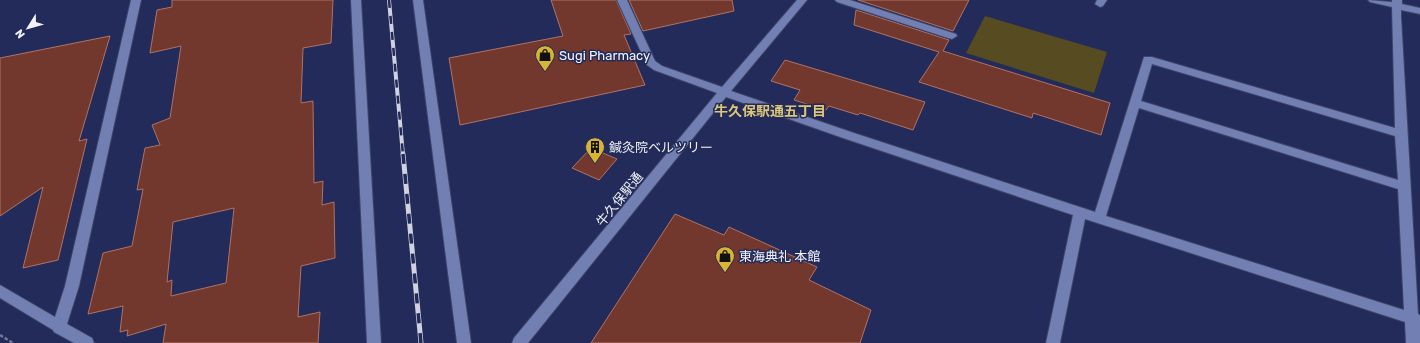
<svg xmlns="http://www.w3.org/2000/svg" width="1420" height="343" font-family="Rubik,'Noto Sans JP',sans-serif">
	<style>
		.green { fill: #574b22 }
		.building { fill: #73382d; stroke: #b07265; fill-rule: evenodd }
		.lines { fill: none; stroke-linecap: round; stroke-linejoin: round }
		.minor-casing { stroke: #3f4466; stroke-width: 2 }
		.path { stroke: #727897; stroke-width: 2.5; stroke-dasharray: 3.5 2; stroke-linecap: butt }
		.minor { fill: #717fb3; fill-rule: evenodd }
		.rail-far1-casing { stroke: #d0d2df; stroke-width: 4 }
		.rail-casing { stroke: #d0d2df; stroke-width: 5 }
		.rail-far1 { stroke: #222b59; stroke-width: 2.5; stroke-dasharray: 8; stroke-linecap: butt }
		.rail { stroke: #222b59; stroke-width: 3.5; stroke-dasharray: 10; stroke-linecap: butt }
		.labels { text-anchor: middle; stroke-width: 3; stroke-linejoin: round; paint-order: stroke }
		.poi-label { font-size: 13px; fill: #f2f3f9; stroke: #222b59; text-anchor: start }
		.street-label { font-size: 13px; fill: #f2f3f9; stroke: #222b59 }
		.neighbourhood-label { font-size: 14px; font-weight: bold; fill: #dec679; stroke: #222b59 }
	</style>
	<rect width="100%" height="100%" fill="#222b59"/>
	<polygon class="green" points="985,16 1107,52 1094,93 966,53"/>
	<g class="building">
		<path d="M172,0H333L331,43L303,48L301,103L313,101L314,183L323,181L322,205L334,202L335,258L301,266L298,317L320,312L318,343H163L166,324L127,336L128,330L120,332L123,306L88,314L103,253L132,246L143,189L137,190L145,148L160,145L152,125L170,118L181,46L150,53L157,10L172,7ZM234,208L226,283L171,296L172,280L167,282L173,222Z"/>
		<polygon points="551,0 616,0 631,34 624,35 645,85 460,125 449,58 563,36"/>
		<polygon points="629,0 732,0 734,11 643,31"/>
		<polygon points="858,0 969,0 953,31"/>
		<polygon points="856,10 949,40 943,51 1110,103 1101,135 1033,113 1032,118 919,82 939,52 854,25"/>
		<polygon points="110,36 79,141 87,139 58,260 23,268 43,187 0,216 0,58"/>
		<polygon points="785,60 925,102 913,130 860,113 858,115 829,106 826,110 794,100 800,90 771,81"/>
		<polygon points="591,148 617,159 599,180 572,168"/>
		<polygon points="675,214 724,235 729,227 817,267 809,280 871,310 860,343 591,343"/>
	</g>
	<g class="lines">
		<g class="minor-casing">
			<g id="minor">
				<polygon points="131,0 141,0 79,286 67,324 92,338 94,343 74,343 54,332 53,330 0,298 0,285 55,317 65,286"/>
				<polygon points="351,0 361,0 381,343 367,343"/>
				<polygon points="413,0 423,0 471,343 457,343"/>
				<path d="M617,0H627L655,61L662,66L722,87L797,0H807L731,91L851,132L1095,212L1144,57H1152L1395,128L1392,7L1370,2L1368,0L1392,2V0H1402V4L1420,8V14L1401,10V16L1418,314L1420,315V343H1406L1405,322L1085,219L1060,343H1046L1073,215L843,138L726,97L528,343H512L514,338L717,93L654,70L647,65ZM1152,64L1395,136L1398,180L1141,101ZM1139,108L1398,189L1404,310L1106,216Z"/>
				<polygon points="835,0 850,0 956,34 957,36 952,39 948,38 837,2"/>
				<polygon points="1097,0 1107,0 1103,6 1100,7 1095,4"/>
			</g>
		</g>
		<polyline class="path" points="0,335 13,343"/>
		<use href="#minor" class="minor"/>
		<g class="rail-far1-casing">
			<polyline id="rail-far1" points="389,0 403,155"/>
		</g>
		<g class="rail-casing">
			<polyline id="rail" points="403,154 421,343"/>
		</g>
		<use href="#rail-far1" class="rail-far1"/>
		<use href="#rail" class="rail"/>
	</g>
	<defs>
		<g id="shop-pin" transform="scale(1)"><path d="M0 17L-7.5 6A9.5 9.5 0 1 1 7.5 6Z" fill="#d8b434" stroke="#222b59"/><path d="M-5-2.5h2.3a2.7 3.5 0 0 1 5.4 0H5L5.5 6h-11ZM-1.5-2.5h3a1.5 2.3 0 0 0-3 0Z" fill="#111"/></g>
		<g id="building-pin" transform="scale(1)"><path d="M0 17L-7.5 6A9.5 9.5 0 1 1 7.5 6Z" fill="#d8b434" stroke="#222b59"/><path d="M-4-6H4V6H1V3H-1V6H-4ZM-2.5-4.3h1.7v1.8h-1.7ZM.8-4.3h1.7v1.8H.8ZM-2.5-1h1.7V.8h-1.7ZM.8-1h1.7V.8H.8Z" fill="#111"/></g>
	</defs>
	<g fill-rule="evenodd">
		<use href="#shop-pin" x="545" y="55"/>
		<use href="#building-pin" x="595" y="147"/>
		<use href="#shop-pin" x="725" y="256"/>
	</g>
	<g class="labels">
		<g class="poi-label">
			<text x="559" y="60">Sugi Pharmacy</text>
			<text x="609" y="152">鍼灸院ベルツリー</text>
			<text x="739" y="261">東海典礼 本館</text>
		</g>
		<g class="street-label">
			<text transform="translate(619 199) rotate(-51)" y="5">牛久保駅通</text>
		</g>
		<g class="neighbourhood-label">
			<text x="770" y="116">牛久保駅通五丁目</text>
		</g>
	</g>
	<g transform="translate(28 28) rotate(233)" stroke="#222b59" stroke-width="3" paint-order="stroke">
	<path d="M0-3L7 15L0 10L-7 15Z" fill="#f2f3f9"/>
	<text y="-6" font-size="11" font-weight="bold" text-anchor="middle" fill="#f2f3f9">N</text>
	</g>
</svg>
